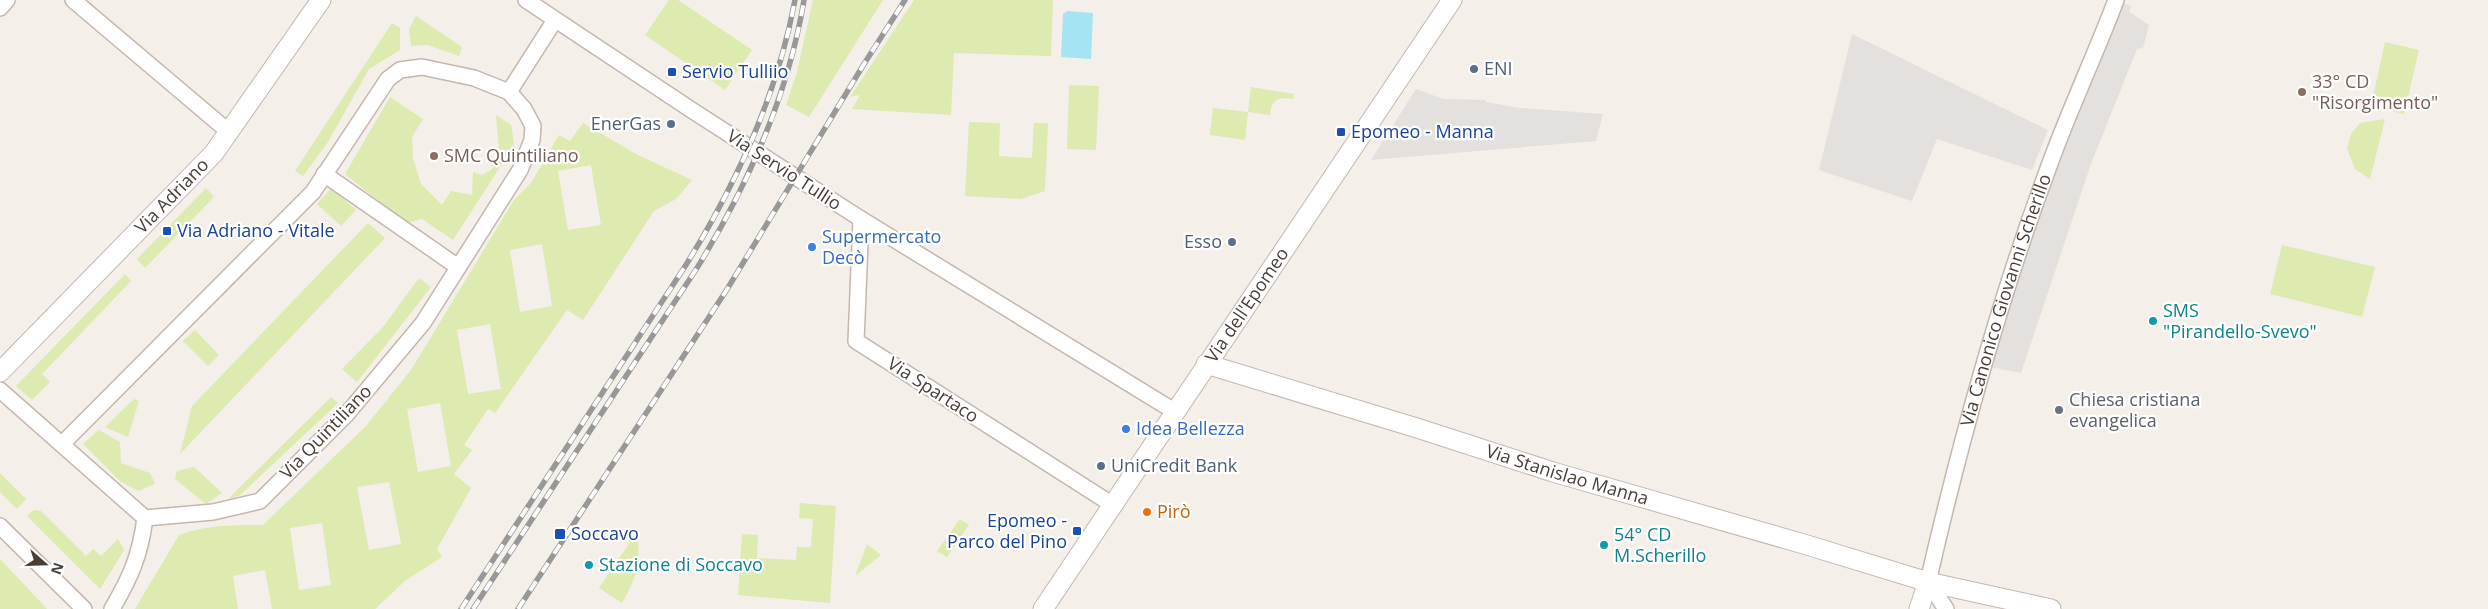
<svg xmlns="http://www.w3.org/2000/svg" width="2488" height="609" font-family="'Open Sans',sans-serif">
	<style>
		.green { fill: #ddeab0; fill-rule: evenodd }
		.parking { fill: #e3e0dd }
		.water { fill: #a4e4f3 }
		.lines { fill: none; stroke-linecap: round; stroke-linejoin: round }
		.minor-casing { stroke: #c4b7ae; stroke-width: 18 }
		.tertiary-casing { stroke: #c4b7ae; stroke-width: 21 }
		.minor { stroke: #fff; stroke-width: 15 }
		.tertiary { stroke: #fff; stroke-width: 19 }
		.rail-casing { stroke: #989898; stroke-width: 5.5 }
		.rail { stroke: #fff; stroke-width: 4; stroke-dasharray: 11; stroke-linecap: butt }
		.service-dot { fill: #5c6f8a; stroke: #fff; stroke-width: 2 }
		.transit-dot { fill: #1a4fb4; stroke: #fff; stroke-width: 2 }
		.education-dot { fill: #8d6e63; stroke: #fff; stroke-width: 2 }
		.shop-dot { fill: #3f7fe0; stroke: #fff; stroke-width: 2 }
		.culture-dot { fill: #0f9aa8; stroke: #fff; stroke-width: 2 }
		.worship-dot { fill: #6b7280; stroke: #fff; stroke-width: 2 }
		.food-dot { fill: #e8710a; stroke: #fff; stroke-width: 2 }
		.labels { text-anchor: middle; stroke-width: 4.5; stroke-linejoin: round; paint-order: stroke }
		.service-label { font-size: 18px; fill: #4e5e75; stroke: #fff; text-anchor: start }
		.transit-label { font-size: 18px; fill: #164399; stroke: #fff; text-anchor: start }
		.education-label { font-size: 18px; fill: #785e54; stroke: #fff; text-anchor: start }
		.street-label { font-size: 18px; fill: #493e37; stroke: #fff }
		.shop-label { font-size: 18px; fill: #366cbe; stroke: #fff; text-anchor: start }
		.culture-label { font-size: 18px; fill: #0d838f; stroke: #fff; text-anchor: start }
		.worship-label { font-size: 18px; fill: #5b616d; stroke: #fff; text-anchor: start }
		.food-label { font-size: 18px; fill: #c56008; stroke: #fff; text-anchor: start }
	</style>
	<rect width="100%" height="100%" fill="#f5efe9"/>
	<g class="green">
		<polygon points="669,0 678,0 752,50 725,90 645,35"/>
		<polygon points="813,0 883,0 809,117 786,105 797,72"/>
		<polygon points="914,0 1053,0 1051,56 954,53 951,115 852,109 860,95 850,97"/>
		<polygon points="416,16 462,47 459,56 428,45 411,46 409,29"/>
		<polygon points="392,23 400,28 400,50 369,69 328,142 303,176 295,171"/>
		<polygon points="2385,42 2419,50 2404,114 2371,106"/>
		<polygon points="1069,85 1099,86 1096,150 1067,149"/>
		<path d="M1251,87L1294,94L1293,99C1278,97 1271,99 1270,115L1248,112L1245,140L1210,135L1213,108L1248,112Z"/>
		<polygon points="390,97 423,119 412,137 413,158 421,184 442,205 451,191 472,195 473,172 482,175 491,170 500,159 496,115 511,125 514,143 509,153 453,240 422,219 406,223 345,174"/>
		<polygon points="2385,119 2370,179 2355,169 2347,149 2351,134 2360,123"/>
		<polygon points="969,122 1000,123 999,156 1032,158 1034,123 1048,123 1045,191 1021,199 965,196"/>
		<path d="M583,123L636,154L692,180L676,199L654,211L583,320L567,310L495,413L488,409L464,445L472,450L454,474L471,488L437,549L442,557L406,580L375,609H272L265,570L233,576L238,609H135L179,535C205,525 235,525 263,525L366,426L411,370L514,200L531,183L559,135L570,141ZM591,165L601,225L568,230L558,171ZM542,244L552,306L520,312L510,250ZM490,324L501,389L468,394L457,330ZM440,403L451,466L418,472L407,409ZM389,482L401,544L369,550L357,487ZM322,523L331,585L299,590L290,528Z"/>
		<polygon points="206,188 214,197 145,268 137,259"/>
		<polygon points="331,188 356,210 341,226 317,204"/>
		<polygon points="368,223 385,238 180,454 192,406"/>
		<polygon points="2282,245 2375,267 2362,317 2270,294"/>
		<polygon points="125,274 131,281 42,374 50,382 32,400 16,386"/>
		<polygon points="419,278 431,287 357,382 342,369 383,327"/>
		<polygon points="195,330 219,355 208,366 183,341"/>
		<polygon points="331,397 338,403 239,496 228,499"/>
		<polygon points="134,399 139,401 128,437 105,427"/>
		<polygon points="99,430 120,442 121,463 150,473 155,484 139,491 121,482 83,444"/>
		<polygon points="194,467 222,493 206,504 175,479 177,471"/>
		<polygon points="0,473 26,499 17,509 0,492"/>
		<polygon points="800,503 836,506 830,603 738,595 742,534 758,535 757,558 796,560 797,547 811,547 813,519 799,518"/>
		<polygon points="34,510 41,511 86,556 93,549 101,556 118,539 124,550 100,589 27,516"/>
		<polygon points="960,519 969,525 947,557 937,551"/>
		<path d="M637,532C641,563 637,576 622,603L599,588Z"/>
		<polygon points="867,544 881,555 855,576"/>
		<polygon points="0,559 47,609 0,609"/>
	</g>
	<g class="parking">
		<polygon points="2123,3 2131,6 2129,12 2149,25 2143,48 2137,49 2091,164 2021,373 1990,367 2020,272 2062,155"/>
		<polygon points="1852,34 2048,130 2032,170 1937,139 1912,201 1819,170"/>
		<polygon points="1416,89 1443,99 1486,100 1486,102 1520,108 1603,114 1596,141 1371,160"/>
	</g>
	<polygon class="water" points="1067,11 1093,13 1091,59 1061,57 1063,14"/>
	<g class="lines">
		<g class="minor-casing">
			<g id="minor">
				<polyline points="73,0 229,132"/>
				<polyline points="526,0 693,111 861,219 1174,411"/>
				<polyline points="0,8 7,0"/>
				<polyline points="509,92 555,20"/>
				<polyline points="324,174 458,267"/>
				<polyline points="861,219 856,341 1113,505"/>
				<path d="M0,390L145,518C140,556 131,576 112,609"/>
				<polyline points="62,444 313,192 388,79 400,70 422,67 474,78 509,92 524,109 533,126 532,140 520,170 423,323 346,415 260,501 213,512 145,518"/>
				<polyline points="0,526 84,609"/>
				<path id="s1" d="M1946,609L1928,582C1961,438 2000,296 2052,158C2072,104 2096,53 2116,0"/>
			</g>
		</g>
		<g class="tertiary-casing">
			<g id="tertiary">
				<path id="s2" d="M1206,364L1417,428L1553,472L1807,545L1928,582L2051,609"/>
				<path id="s3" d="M0,372L214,153L321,0"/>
				<path id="s4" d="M1043,609L1452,0"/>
				<polyline points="1919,609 1928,582"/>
			</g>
		</g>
		<use href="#minor" class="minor"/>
		<use href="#tertiary" class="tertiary"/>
		<g class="rail-casing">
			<g id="rail">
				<path d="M461,609L684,268C736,185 777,97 795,0"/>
				<path d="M473,609L697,268C748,185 788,97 804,0"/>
				<polyline points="518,609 726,291 864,64 905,0"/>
			</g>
		</g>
		<use href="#rail" class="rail"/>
	</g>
	<g class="service-dot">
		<circle cx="1474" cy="69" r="5"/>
		<circle cx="671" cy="124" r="5"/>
		<circle cx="1232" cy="242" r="5"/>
		<circle cx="1101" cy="466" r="5"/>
	</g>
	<g class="transit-dot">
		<rect x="667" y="67" width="10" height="10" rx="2.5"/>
		<rect x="1336" y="127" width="10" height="10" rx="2.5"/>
		<rect x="162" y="226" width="10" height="10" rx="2.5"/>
		<rect x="1072" y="526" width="10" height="10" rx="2.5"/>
		<rect x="554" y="528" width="12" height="12" rx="2.5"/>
	</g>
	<g class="education-dot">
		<circle cx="2302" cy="92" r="5"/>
		<circle cx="434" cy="156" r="5"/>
	</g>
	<g class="shop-dot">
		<circle cx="812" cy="247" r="5"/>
		<circle cx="1126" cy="429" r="5"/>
	</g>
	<g class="culture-dot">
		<circle cx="2153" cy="321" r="5"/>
		<circle cx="1604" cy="545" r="5"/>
		<circle cx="589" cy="565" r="5"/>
	</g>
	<circle class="worship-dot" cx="2059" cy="410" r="5"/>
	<circle class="food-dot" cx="1147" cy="512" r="5"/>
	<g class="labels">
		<g class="service-label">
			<text x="1484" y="75">ENI</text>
			<text x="661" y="130" text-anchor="end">EnerGas</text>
			<text x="1222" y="248" text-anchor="end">Esso</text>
			<text x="1111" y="472">UniCredit Bank</text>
		</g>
		<g class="transit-label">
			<text x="682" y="78">Servio Tulliio</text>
			<text x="1351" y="138">Epomeo - Manna</text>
			<text x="177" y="237">Via Adriano - Vitale</text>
			<text x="1067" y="527" text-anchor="end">Epomeo -<tspan x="1067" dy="21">Parco del Pino</tspan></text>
			<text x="571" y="540">Soccavo</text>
		</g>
		<g class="education-label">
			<text x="2312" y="88">33° CD<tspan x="2312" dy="21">"Risorgimento"</tspan></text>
			<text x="444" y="162">SMC Quintiliano</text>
		</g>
		<g class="street-label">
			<text transform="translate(784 170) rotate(33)" y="6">Via Servio Tullio</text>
			<text dy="6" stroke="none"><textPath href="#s3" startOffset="246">Via Adriano</textPath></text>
			<text dy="6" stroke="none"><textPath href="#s1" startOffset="325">Via Canonico Giovanni Scherillo</textPath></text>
			<text dy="6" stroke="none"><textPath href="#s4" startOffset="366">Via dell'Epomeo</textPath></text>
			<text transform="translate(933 390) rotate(33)" y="6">Via Spartaco</text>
			<text transform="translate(326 432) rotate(-46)" y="6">Via Quintiliano</text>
			<text dy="6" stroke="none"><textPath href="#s2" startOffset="378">Via Stanislao Manna</textPath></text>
		</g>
		<g class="shop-label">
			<text x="822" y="243">Supermercato<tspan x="822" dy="21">Decò</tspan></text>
			<text x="1136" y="435">Idea Bellezza</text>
		</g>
		<g class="culture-label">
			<text x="2163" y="317">SMS<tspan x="2163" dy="21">"Pirandello-Svevo"</tspan></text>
			<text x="1614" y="541">54° CD<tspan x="1614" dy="21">M.Scherillo</tspan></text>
			<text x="599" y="571">Stazione di Soccavo</text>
		</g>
		<g class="worship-label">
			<text x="2069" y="406">Chiesa cristiana<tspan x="2069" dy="21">evangelica</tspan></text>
		</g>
		<g class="food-label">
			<text x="1157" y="518">Pirò</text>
		</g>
	</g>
	<g transform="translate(45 564) rotate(110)" stroke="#ffffff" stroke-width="4" paint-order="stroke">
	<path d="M0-4L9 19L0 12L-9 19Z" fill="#493e37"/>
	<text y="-8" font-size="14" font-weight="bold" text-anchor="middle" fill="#493e37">N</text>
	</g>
</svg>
